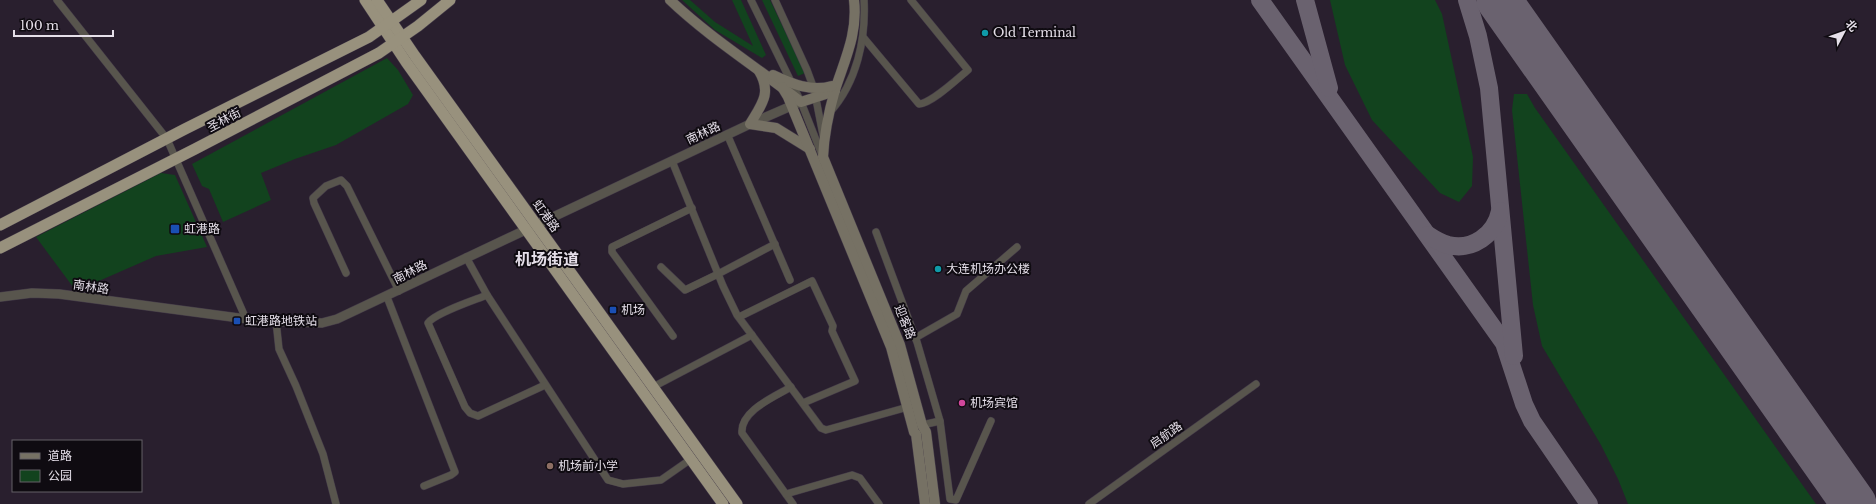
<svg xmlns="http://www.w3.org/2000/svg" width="1876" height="504" font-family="'Libre Baskerville','Noto Sans SC',serif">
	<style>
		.green { fill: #12431e }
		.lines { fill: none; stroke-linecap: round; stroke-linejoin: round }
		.taxiway { stroke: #6a626f; stroke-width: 18 }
		.runway { stroke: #6a626f; stroke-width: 45 }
		.minor-casing { stroke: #433a48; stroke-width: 8 }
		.tertiary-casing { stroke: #433a48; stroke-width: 10 }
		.secondary-casing { stroke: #433a48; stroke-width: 11 }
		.trunk-casing { stroke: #433a48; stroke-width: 12 }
		.minor { stroke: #58554d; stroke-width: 7 }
		.tertiary { stroke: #58554d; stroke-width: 9 }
		.secondary { stroke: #767164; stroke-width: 10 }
		.trunk { stroke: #98917d; stroke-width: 11 }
		.culture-dot { fill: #0f9aa8; stroke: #0f0b11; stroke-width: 1.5 }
		.transit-dot { fill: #1a4fb4; stroke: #0f0b11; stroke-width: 1.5 }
		.hotel-dot { fill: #d1479c; stroke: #0f0b11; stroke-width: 1.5 }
		.education-dot { fill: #8d6e63; stroke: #0f0b11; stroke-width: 1.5 }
		.labels { text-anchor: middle; stroke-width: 4; stroke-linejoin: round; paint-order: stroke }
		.poi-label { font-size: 12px; fill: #e5dfe9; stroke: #0f0b11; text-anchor: start }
		.street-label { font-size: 12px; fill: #e5dfe9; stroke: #0f0b11 }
		.district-label { font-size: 16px; font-weight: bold; fill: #e5dfe9; stroke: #0f0b11 }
	</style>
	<rect width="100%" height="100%" fill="#291f2e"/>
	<g class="green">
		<polygon points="682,0 690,0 715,22 753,46 732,0 741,0 766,55 762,58 715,30"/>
		<polygon points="762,0 770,0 805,73 798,76"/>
		<polygon points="1330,0 1435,0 1442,14 1473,157 1472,186 1459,202 1440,193 1372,120 1345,65"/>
		<polygon points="387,58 398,70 413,95 408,104 336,145 295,159 261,173 271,200 223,222 209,189 202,186 192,164"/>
		<polygon points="1514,94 1527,94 1535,108 1816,504 1628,504 1618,479 1601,445 1542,346 1533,305 1512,110"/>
		<polygon points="161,173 175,175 207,247 156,256 76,291 36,237"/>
	</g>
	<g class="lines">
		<g class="taxiway">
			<polyline points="1260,0 1504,343 1524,404 1532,421 1589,504"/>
			<polyline points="1305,0 1329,88"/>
			<polyline points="1467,0 1478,36 1489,88 1514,356"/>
			<path d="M1428,235C1434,239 1441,243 1448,245C1472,251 1495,235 1500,211"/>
		</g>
		<polyline class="runway" points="1499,0 1854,504"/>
		<g class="minor-casing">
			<g id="minor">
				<polyline points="57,0 167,139 246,319"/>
				<polyline points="751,0 801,102 822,155"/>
				<polyline points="775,0 807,70 814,89 823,135"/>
				<path d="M863,37L919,104C932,103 957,79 968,70L911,0"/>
				<path d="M830,112C857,82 866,39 864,0"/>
				<polyline points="727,134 790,280"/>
				<polyline points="672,161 723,286 737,315 821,428 826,430 908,407"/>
				<polyline points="876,232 917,342 940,421 950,499 956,500 991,421"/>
				<polyline points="466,257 487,295 608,480 623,484 661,480 691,459"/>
				<polyline points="661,267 685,290 718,274 775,244"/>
				<polyline points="346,273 314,203 313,198 326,186 341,180 347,186 399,291"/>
				<path d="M487,295C475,300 435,313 428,323L465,407L470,413L478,416L545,385"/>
				<polyline points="387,297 455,472 451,475 424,486"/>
				<polyline points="739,317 812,281 833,326 832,331 855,381 803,403"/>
				<polyline points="276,321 279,349 296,386 323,454 336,504"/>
				<polyline points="673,336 612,252 612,247 692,208"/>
				<polyline points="915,338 957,314 966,291 1017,247"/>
				<polyline points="653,387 752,335"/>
				<path d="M791,387C774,397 740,411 742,433L793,504"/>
				<polyline points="922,425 940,421"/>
				<polyline points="786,494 852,475 860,478 879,504"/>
				<polyline points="1089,504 1256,384"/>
			</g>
		</g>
		<g class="tertiary-casing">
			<polyline id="tertiary" points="0,297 32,293 59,294 262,321 322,323 337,319 750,124 798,103"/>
		</g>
		<g class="secondary-casing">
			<g id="secondary">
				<path d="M670,0C710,38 758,68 801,102L835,91"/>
				<path d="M854,0C858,33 845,59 835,90C829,111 824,134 823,157L900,345L922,425L926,432L935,504"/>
				<path d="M759,71C772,93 762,104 750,124L776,128L810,149"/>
				<path d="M773,75C792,84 811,92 832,86"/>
				<polyline points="782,87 788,97 891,347 914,432 916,434 925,504"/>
			</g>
		</g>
		<g class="trunk-casing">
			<g id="trunk">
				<polyline points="365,0 406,62 723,504"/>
				<polyline points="377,0 415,56 737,504"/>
				<polyline points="0,225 185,129 369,37 421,0"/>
				<polyline points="0,248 195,149 379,53 418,26 450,0"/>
			</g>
		</g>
		<use href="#minor" class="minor"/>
		<use href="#tertiary" class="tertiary"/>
		<use href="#secondary" class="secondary"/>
		<use href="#trunk" class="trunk"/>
	</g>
	<g class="culture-dot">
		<circle cx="985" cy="33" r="4"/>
		<circle cx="938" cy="269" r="4"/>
	</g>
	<g class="transit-dot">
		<rect x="170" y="224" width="10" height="10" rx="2"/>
		<rect x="609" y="306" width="8" height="8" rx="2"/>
		<rect x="233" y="317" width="8" height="8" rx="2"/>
	</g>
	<circle class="hotel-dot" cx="962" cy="403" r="4"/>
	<circle class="education-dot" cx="550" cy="466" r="4"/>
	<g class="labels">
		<g class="poi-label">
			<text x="993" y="37">Old Terminal</text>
			<text x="184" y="233">虹港路</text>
			<text x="946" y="273">大连机场办公楼</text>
			<text x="621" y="314">机场</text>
			<text x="245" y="325">虹港路地铁站</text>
			<text x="970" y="407">机场宾馆</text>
			<text x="558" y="470">机场前小学</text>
		</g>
		<g class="street-label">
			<text transform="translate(224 120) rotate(-28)" y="4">圣林街</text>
			<text transform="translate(703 133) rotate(-25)" y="4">南林路</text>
			<text transform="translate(546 216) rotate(54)" y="4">虹港路</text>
			<text transform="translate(410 272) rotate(-27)" y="4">南林路</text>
			<text transform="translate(91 287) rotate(8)" y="4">南林路</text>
			<text transform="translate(905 322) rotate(68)" y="4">迎客路</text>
			<text transform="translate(1166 435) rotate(-35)" y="4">启航路</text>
		</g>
		<g class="district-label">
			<text x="547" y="265">机场街道</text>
		</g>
	</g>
	<rect x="12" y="440" width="130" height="52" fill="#0f0b11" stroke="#656067"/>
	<rect x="20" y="453" width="20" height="6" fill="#767164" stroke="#656067"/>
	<text x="48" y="460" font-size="12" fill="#e5dfe9">道路</text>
	<rect x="20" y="470" width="20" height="12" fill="#12431e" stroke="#656067"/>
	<text x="48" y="480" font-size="12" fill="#e5dfe9">公园</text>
	<g transform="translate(1844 32) rotate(49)" stroke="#0f0b11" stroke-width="3" paint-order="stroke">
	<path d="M0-3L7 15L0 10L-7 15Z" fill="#e5dfe9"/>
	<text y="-6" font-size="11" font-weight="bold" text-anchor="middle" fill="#e5dfe9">北</text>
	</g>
	<path d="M14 30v6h99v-6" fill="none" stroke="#e5dfe9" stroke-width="2"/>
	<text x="20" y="30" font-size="12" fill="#e5dfe9" stroke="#0f0b11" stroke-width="3" paint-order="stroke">100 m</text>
</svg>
